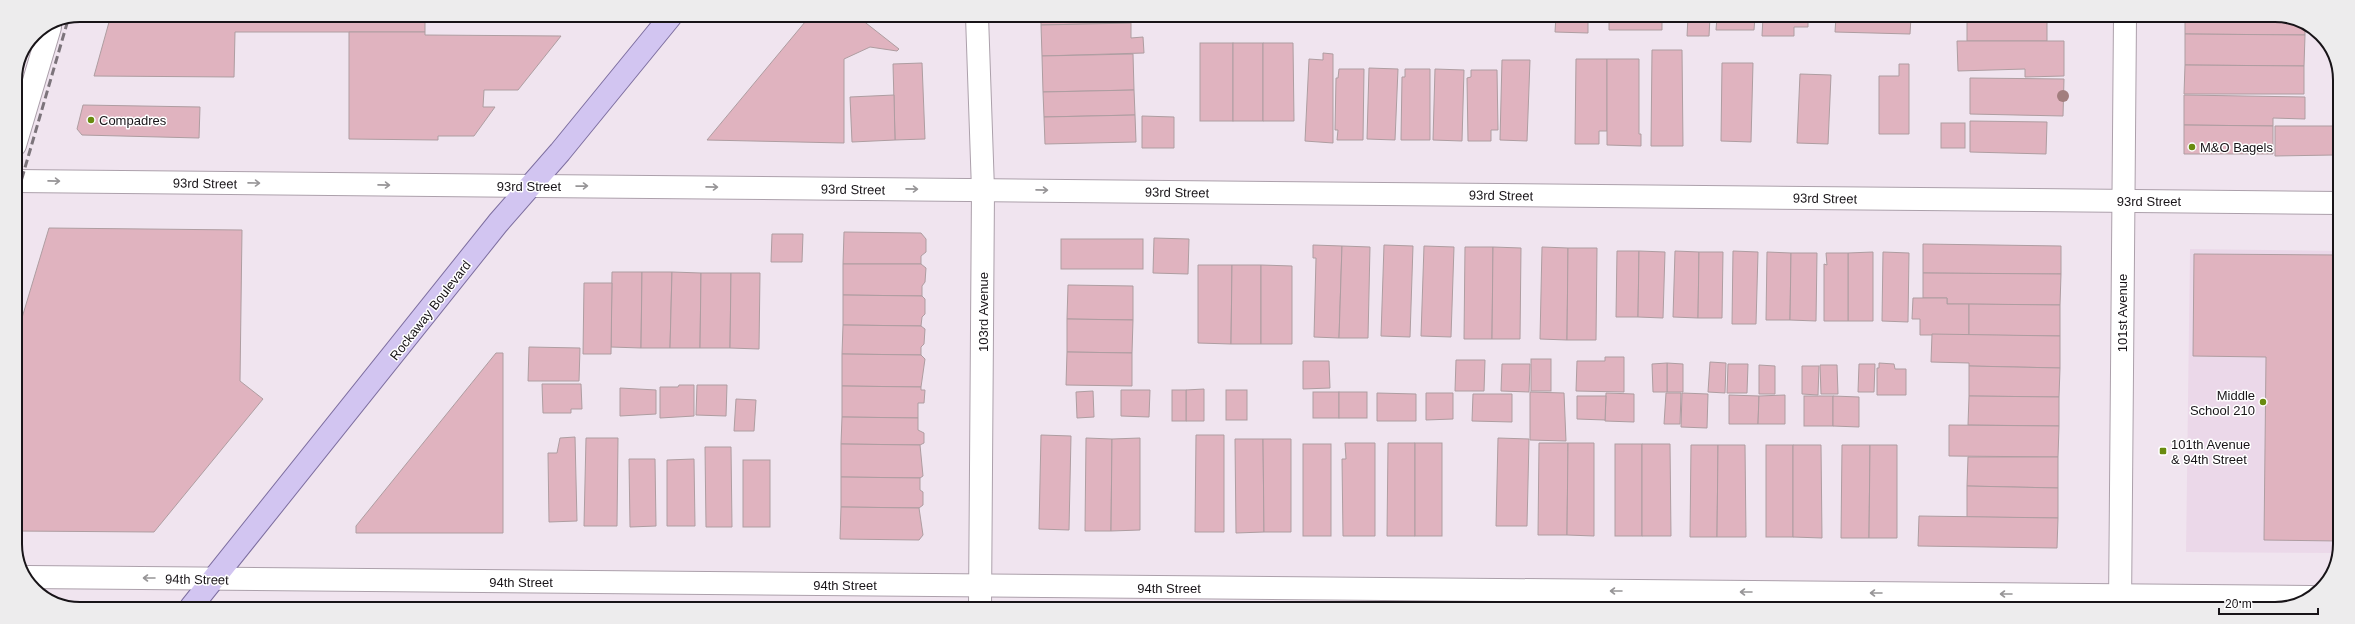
<svg xmlns="http://www.w3.org/2000/svg" width="2355" height="624" font-family="Arial,sans-serif">
	<style>
		.built { fill: #ebd8e9 }
		.building { fill: #e0b3bf; stroke: #ae9da1 }
		.lines { fill: none; stroke-linecap: round; stroke-linejoin: round }
		.minor-casing { stroke: #aca0ab; stroke-width: 24 }
		.major-casing { stroke: #7d6e9f; stroke-width: 24 }
		.minor { stroke: #fff; stroke-width: 22 }
		.major { stroke: #d2c5f1; stroke-width: 22 }
		.rail { stroke: #7c747b; stroke-width: 3; stroke-dasharray: 8 4; stroke-linecap: butt }
		.tree { fill: #a27e7e }
		.oneway { stroke: #979597 }
		.poi-dot { fill: #698b0f; stroke: #fff; stroke-width: 1.5 }
		.labels { text-anchor: middle; stroke-width: 3; stroke-linejoin: round; paint-order: stroke }
		.poi-label { font-size: 13px; fill: #181418; stroke: #fff; text-anchor: start }
		.street-label { font-size: 13px; fill: #181418; stroke: #fff }
		.rim { fill: none; stroke: #181418; stroke-width: 2 }
	</style>
	<rect width="100%" height="100%" fill="#f0e4ef"/>
	<polygon class="built" points="2190,249 2339,251 2338,553 2186,552"/>
	<g class="building">
		<polygon points="111,15 425,15 425,32 235,32 234,77 94,76"/>
		<polygon points="810,16 857,16 899,49 897,51 870,47 844,59 844,143 707,140"/>
		<polygon points="1041,16 1131,16 1131,23 1041,25"/>
		<polygon points="1556,16 1588,16 1588,33 1555,32"/>
		<polygon points="1609,16 1662,17 1662,30 1609,30"/>
		<polygon points="1688,17 1710,17 1709,36 1687,36"/>
		<polygon points="1717,17 1755,17 1754,30 1716,30"/>
		<polygon points="1763,17 1808,17 1808,27 1794,27 1794,36 1762,36"/>
		<polygon points="1836,17 1911,17 1910,34 1835,32"/>
		<rect x="1967" y="17" width="80" height="24"/>
		<polygon points="2185,17 2292,17 2305,25 2305,35 2185,34"/>
		<polygon points="1131,23 1131,38 1143,37 1144,53 1042,56 1041,25"/>
		<polygon points="349,32 425,32 425,35 561,36 518,90 484,90 483,107 495,107 474,136 438,136 438,140 349,139"/>
		<polygon points="2185,34 2305,35 2304,66 2185,65"/>
		<polygon points="1957,41 2064,41 2064,76 2025,77 2025,69 1958,71"/>
		<rect x="1200" y="43" width="33" height="78"/>
		<rect x="1233" y="43" width="30" height="78"/>
		<polygon points="1263,43 1293,43 1294,121 1263,121"/>
		<polygon points="1652,50 1682,50 1683,146 1651,146"/>
		<polygon points="1323,53 1333,54 1333,143 1305,141 1309,59 1323,60"/>
		<polygon points="1133,54 1134,90 1043,92 1042,56"/>
		<polygon points="1576,59 1607,59 1607,131 1599,131 1599,144 1575,144"/>
		<polygon points="1607,59 1639,59 1639,134 1641,134 1641,146 1607,145"/>
		<polygon points="1502,60 1530,60 1527,141 1500,140"/>
		<polygon points="922,63 925,139 895,140 893,64"/>
		<polygon points="1722,63 1753,63 1751,142 1721,141"/>
		<polygon points="1899,64 1909,64 1909,134 1879,134 1879,76 1899,76"/>
		<polygon points="2185,65 2304,66 2304,94 2184,94"/>
		<polygon points="1369,68 1398,69 1395,140 1367,139"/>
		<polygon points="1339,69 1364,69 1363,140 1337,140 1338,130 1335,130 1336,78 1338,78"/>
		<polygon points="1405,69 1430,69 1430,140 1401,140 1402,77 1405,77"/>
		<polygon points="1435,69 1464,70 1462,141 1433,140"/>
		<polygon points="1471,70 1497,70 1498,130 1491,130 1491,141 1468,141 1467,78 1471,77"/>
		<polygon points="1800,74 1831,75 1828,144 1797,143"/>
		<polygon points="1970,78 2064,79 2063,116 1970,114"/>
		<polygon points="1134,90 1135,115 1044,117 1043,92"/>
		<polygon points="894,95 895,140 852,142 850,97"/>
		<polygon points="2184,95 2305,97 2305,119 2273,118 2273,126 2184,125"/>
		<polygon points="83,105 200,107 199,138 82,135 77,129"/>
		<polygon points="1135,115 1136,142 1045,144 1044,117"/>
		<polygon points="1142,116 1174,117 1174,148 1142,148"/>
		<polygon points="1970,121 2047,122 2046,154 1970,152"/>
		<rect x="1941" y="123" width="24" height="25"/>
		<polygon points="2184,125 2273,126 2273,154 2184,154"/>
		<polygon points="2275,126 2334,126 2334,155 2275,156"/>
		<polygon points="49,228 242,230 240,381 263,399 154,532 15,531 15,341"/>
		<polygon points="844,232 921,233 926,239 926,252 921,256 921,264 843,264"/>
		<polygon points="772,234 803,234 802,262 771,262"/>
		<polygon points="1154,238 1189,239 1188,274 1153,273"/>
		<rect x="1061" y="239" width="82" height="30"/>
		<polygon points="1923,244 2061,246 2061,274 1923,273"/>
		<polygon points="1313,245 1342,246 1339,338 1314,337 1316,258 1313,258"/>
		<polygon points="1384,245 1413,246 1410,337 1381,336"/>
		<polygon points="1342,246 1370,247 1368,338 1339,338"/>
		<polygon points="1424,246 1454,247 1451,337 1421,336"/>
		<polygon points="1465,247 1493,247 1492,339 1464,339"/>
		<polygon points="1493,247 1521,248 1520,339 1492,339"/>
		<polygon points="1542,247 1568,248 1567,340 1540,339"/>
		<polygon points="1568,248 1597,248 1596,340 1567,340"/>
		<polygon points="1617,251 1639,251 1638,317 1616,317"/>
		<polygon points="1639,251 1665,252 1663,318 1638,317"/>
		<polygon points="1675,251 1699,252 1698,318 1673,317"/>
		<polygon points="1733,251 1758,252 1756,324 1732,324"/>
		<polygon points="1699,252 1723,252 1722,318 1698,318"/>
		<polygon points="1767,252 1791,253 1790,320 1766,320"/>
		<polygon points="1873,252 1873,321 1848,321 1848,253"/>
		<polygon points="1883,252 1909,253 1908,322 1882,321"/>
		<polygon points="1791,253 1817,253 1816,321 1790,320"/>
		<polygon points="1826,253 1848,253 1848,321 1824,321 1824,264 1827,265"/>
		<polygon points="2194,254 2339,255 2338,541 2264,540 2266,357 2193,356"/>
		<polygon points="843,264 921,264 926,268 925,282 922,286 922,296 843,295"/>
		<polygon points="1198,265 1232,265 1231,344 1198,343"/>
		<polygon points="1232,265 1261,265 1261,344 1231,344"/>
		<polygon points="1261,265 1292,266 1292,344 1261,344"/>
		<polygon points="612,272 642,272 641,348 611,347"/>
		<polygon points="642,272 672,272 670,348 641,348"/>
		<polygon points="672,272 701,273 700,348 670,348"/>
		<polygon points="701,273 731,273 730,348 700,348"/>
		<polygon points="731,273 760,273 759,349 730,348"/>
		<polygon points="1923,273 2061,274 2060,305 1947,304 1947,298 1923,298"/>
		<polygon points="584,283 612,283 611,354 583,354"/>
		<polygon points="1068,285 1133,286 1133,320 1067,319"/>
		<polygon points="843,295 922,296 925,299 925,314 922,317 921,326 843,325"/>
		<polygon points="1913,298 1947,298 1947,304 1969,304 1969,335 1920,335 1920,319 1912,319"/>
		<polygon points="1969,304 2060,305 2060,336 1969,335"/>
		<polygon points="1067,319 1133,320 1132,353 1067,352"/>
		<polygon points="843,325 921,326 925,329 924,344 921,347 921,355 842,354"/>
		<polygon points="1932,334 2060,336 2060,368 1969,366 1969,363 1931,362"/>
		<polygon points="529,347 580,348 579,381 528,381"/>
		<polygon points="1067,352 1132,353 1132,386 1066,385"/>
		<polygon points="496,353 503,353 503,533 356,533 356,526"/>
		<polygon points="842,354 921,355 925,359 921,387 842,386"/>
		<polygon points="1605,357 1624,357 1624,392 1576,391 1577,361 1605,361"/>
		<rect x="1531" y="359" width="20" height="32"/>
		<polygon points="1456,360 1485,360 1484,391 1455,391"/>
		<polygon points="1303,361 1329,361 1330,388 1303,389"/>
		<polygon points="1710,362 1726,363 1725,393 1708,392"/>
		<polygon points="1667,363 1683,364 1683,392 1667,392"/>
		<polygon points="1667,363 1667,392 1653,392 1652,364"/>
		<polygon points="1879,363 1894,364 1895,369 1906,369 1906,395 1877,395 1877,368 1879,368"/>
		<polygon points="1502,364 1530,364 1529,392 1501,391"/>
		<polygon points="1728,364 1748,364 1747,393 1727,393"/>
		<polygon points="1859,364 1875,364 1874,392 1858,392"/>
		<polygon points="1759,365 1775,366 1775,394 1759,394"/>
		<polygon points="1820,365 1837,365 1838,394 1821,394"/>
		<polygon points="1802,366 1819,366 1818,395 1802,394"/>
		<polygon points="1969,366 2060,368 2059,397 1969,396"/>
		<polygon points="542,384 581,384 582,409 571,409 571,413 543,413"/>
		<polygon points="679,385 694,385 694,416 660,418 660,387 678,387"/>
		<polygon points="697,385 727,385 726,416 696,415"/>
		<polygon points="842,386 921,387 921,390 925,390 924,403 918,403 918,418 842,417"/>
		<polygon points="620,388 656,390 656,414 620,416"/>
		<polygon points="1204,389 1204,421 1186,421 1186,390"/>
		<polygon points="1121,390 1150,390 1149,417 1121,416"/>
		<rect x="1172" y="390" width="14" height="31"/>
		<rect x="1226" y="390" width="21" height="30"/>
		<polygon points="1093,391 1094,417 1077,418 1076,392"/>
		<rect x="1313" y="392" width="26" height="26"/>
		<rect x="1339" y="392" width="28" height="26"/>
		<polygon points="1530,392 1564,393 1566,441 1530,440"/>
		<polygon points="1377,393 1416,394 1416,421 1377,421"/>
		<polygon points="1426,393 1453,393 1453,419 1426,420"/>
		<polygon points="1606,393 1634,394 1634,422 1605,421"/>
		<polygon points="1666,393 1681,393 1680,424 1664,424"/>
		<polygon points="1682,393 1708,394 1707,428 1681,427"/>
		<polygon points="1473,394 1512,394 1512,422 1472,421"/>
		<polygon points="1729,395 1759,396 1758,424 1729,424"/>
		<polygon points="1785,395 1785,424 1758,424 1759,396"/>
		<polygon points="1577,396 1606,396 1605,420 1577,419"/>
		<rect x="1804" y="396" width="29" height="30"/>
		<polygon points="1833,396 1859,397 1859,427 1833,426"/>
		<polygon points="1969,396 2059,397 2059,426 1968,425"/>
		<polygon points="736,399 756,400 754,431 734,431"/>
		<polygon points="842,417 918,418 918,430 924,433 924,443 920,445 841,444"/>
		<polygon points="1949,425 2059,426 2058,457 1949,456"/>
		<polygon points="1041,435 1071,436 1069,530 1039,529"/>
		<polygon points="1196,435 1224,435 1224,532 1195,532"/>
		<polygon points="575,437 577,521 549,522 548,453 557,453 560,438"/>
		<polygon points="586,438 618,438 617,526 584,526"/>
		<polygon points="1086,438 1112,439 1111,531 1085,531"/>
		<polygon points="1140,438 1140,530 1111,531 1112,439"/>
		<polygon points="1498,438 1529,439 1527,526 1496,526"/>
		<polygon points="1235,439 1263,439 1264,532 1236,533"/>
		<polygon points="1263,439 1291,439 1291,532 1264,532"/>
		<polygon points="1345,443 1375,443 1375,536 1343,536 1342,459 1346,459"/>
		<polygon points="1388,443 1415,443 1415,536 1387,536"/>
		<rect x="1415" y="443" width="27" height="93"/>
		<polygon points="1539,443 1568,443 1567,535 1538,535"/>
		<polygon points="1568,443 1594,443 1594,536 1567,535"/>
		<polygon points="841,444 920,445 923,476 920,478 841,477"/>
		<rect x="1303" y="444" width="28" height="92"/>
		<rect x="1615" y="444" width="27" height="92"/>
		<polygon points="1642,444 1670,444 1671,536 1642,536"/>
		<polygon points="1691,445 1718,445 1717,537 1690,537"/>
		<polygon points="1718,445 1745,445 1746,537 1717,537"/>
		<rect x="1766" y="445" width="27" height="92"/>
		<polygon points="1793,445 1821,445 1822,538 1793,537"/>
		<polygon points="1842,445 1870,445 1869,538 1841,538"/>
		<polygon points="1870,445 1897,445 1897,538 1869,538"/>
		<polygon points="705,447 731,447 732,527 706,527"/>
		<polygon points="1968,457 2058,457 2058,488 1967,486"/>
		<polygon points="629,459 655,459 656,526 630,527"/>
		<polygon points="694,459 695,526 667,526 667,460"/>
		<rect x="743" y="460" width="27" height="67"/>
		<polygon points="841,477 920,478 920,490 923,492 923,505 919,508 841,507"/>
		<polygon points="1967,486 2058,488 2058,518 1967,517"/>
		<polygon points="841,507 919,508 923,535 919,540 840,539"/>
		<polygon points="1919,516 2058,518 2057,548 1918,546"/>
	</g>
	<g class="lines">
		<g class="minor-casing">
			<g id="minor">
				<polyline points="977,16 983,190 980,608"/>
				<polyline points="15,145 50,27"/>
				<polyline points="15,181 2339,203"/>
				<polyline points="27,577 2311,597"/>
				<polyline points="2120,609 2125,17"/>
			</g>
		</g>
		<g class="major-casing">
			<polyline id="major" points="191,607 498,223 560,152 671,16"/>
		</g>
		<use href="#minor" class="minor"/>
		<use href="#major" class="major"/>
		<polyline class="rail" points="15,202 68,20"/>
	</g>
	<circle class="tree" cx="2063" cy="96" r="6"/>
	<defs><path id="oneway-shaft" d="M-6 0H5M1.5-3L5.5 0L1.5 3" fill="none" stroke-width="1.6" stroke-linecap="round" stroke-linejoin="round"/></defs>
	<g class="oneway">
		<use href="#oneway-shaft" transform="translate(54 181) rotate(1)"/>
		<use href="#oneway-shaft" transform="translate(254 183) rotate(1)"/>
		<use href="#oneway-shaft" transform="translate(384 185) rotate(1)"/>
		<use href="#oneway-shaft" transform="translate(582 186) rotate(-1)"/>
		<use href="#oneway-shaft" transform="translate(712 187) rotate(1)"/>
		<use href="#oneway-shaft" transform="translate(912 189) rotate(1)"/>
		<use href="#oneway-shaft" transform="translate(1042 190) rotate(1)"/>
		<use href="#oneway-shaft" transform="translate(149 578) rotate(-180)"/>
		<use href="#oneway-shaft" transform="translate(1616 591) rotate(-180)"/>
		<use href="#oneway-shaft" transform="translate(1746 592) rotate(-180)"/>
		<use href="#oneway-shaft" transform="translate(1876 593) rotate(-180)"/>
		<use href="#oneway-shaft" transform="translate(2006 594) rotate(-180)"/>
	</g>
	<g class="poi-dot">
		<circle cx="91" cy="120" r="4"/>
		<circle cx="2192" cy="147" r="4"/>
		<circle cx="2263" cy="402" r="4"/>
		<rect x="2159" y="447" width="8" height="8" rx="2"/>
	</g>
	<g class="labels">
		<g class="poi-label">
			<text x="99" y="125">Compadres</text>
			<text x="2200" y="152">M&amp;O Bagels</text>
			<text x="2255" y="400" text-anchor="end">Middle<tspan x="2255" dy="15">School 210</tspan></text>
			<text x="2171" y="449">101th Avenue<tspan x="2171" dy="15">&amp; 94th Street</tspan></text>
		</g>
		<g class="street-label">
			<text transform="translate(205 183) rotate(1)" y="5">93rd Street</text>
			<text x="529" y="191">93rd Street</text>
			<text transform="translate(853 189) rotate(1)" y="5">93rd Street</text>
			<text transform="translate(1177 192) rotate(1)" y="5">93rd Street</text>
			<text transform="translate(1501 195) rotate(1)" y="5">93rd Street</text>
			<text transform="translate(1825 198) rotate(1)" y="5">93rd Street</text>
			<text x="2149" y="206">93rd Street</text>
			<text transform="translate(430 310) rotate(-52)" y="5">Rockaway Boulevard</text>
			<text transform="translate(983 312) rotate(-90)" y="5">103rd Avenue</text>
			<text transform="translate(2122 313) rotate(-90)" y="5">101st Avenue</text>
			<text transform="translate(197 579) rotate(1)" y="5">94th Street</text>
			<text x="521" y="587">94th Street</text>
			<text x="845" y="590">94th Street</text>
			<text x="1169" y="593">94th Street</text>
		</g>
	</g>
	<path d="M0 0H2355V624H0ZM80 22H2275A58 58 0 0 1 2333 80V544A58 58 0 0 1 2275 602H80A58 58 0 0 1 22 544V80A58 58 0 0 1 80 22Z" fill="#edeced" fill-rule="evenodd"/>
	<path class="rim" d="M80 22H2275A58 58 0 0 1 2333 80V544A58 58 0 0 1 2275 602H80A58 58 0 0 1 22 544V80A58 58 0 0 1 80 22Z"/>
	<path d="M2219 608v6h99v-6" fill="none" stroke="#181418" stroke-width="2"/>
	<text x="2225" y="608" font-size="12" fill="#181418" stroke="#ffffff" stroke-width="3" paint-order="stroke">20 m</text>
</svg>
